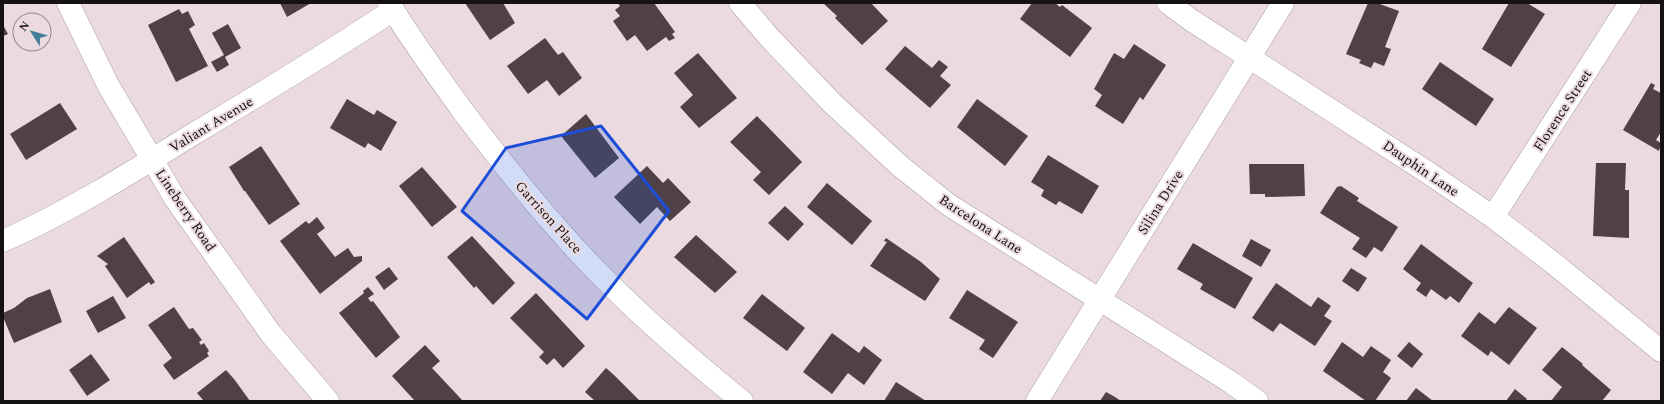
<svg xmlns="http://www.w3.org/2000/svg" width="1664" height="404" font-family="Spectral,serif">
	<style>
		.building { fill: #4f4146 }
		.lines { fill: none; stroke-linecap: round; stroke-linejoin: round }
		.minor-casing { stroke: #b0a0a6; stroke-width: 23 }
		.tertiary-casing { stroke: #b0a0a6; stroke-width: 23 }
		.minor { stroke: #fff; stroke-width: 22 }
		.tertiary { stroke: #fff; stroke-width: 22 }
		.marked { fill: #1d4ed8; fill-opacity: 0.2; stroke: #1d4ed8; stroke-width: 3; stroke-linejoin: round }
		.labels { text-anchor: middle; stroke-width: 4; stroke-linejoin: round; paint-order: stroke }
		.street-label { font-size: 14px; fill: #161113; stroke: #ebdae0 }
	</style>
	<rect width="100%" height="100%" fill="#ebdae0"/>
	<g class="building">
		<polygon points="280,3 311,3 287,17"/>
		<polygon points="465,3 503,3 515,23 490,40"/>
		<polygon points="618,3 654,3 675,32 672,34 675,38 669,41 666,37 647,51 635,35 627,41 613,21 620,16 615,10 620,6"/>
		<polygon points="823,3 871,3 888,21 862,45 835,18 837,16"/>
		<polygon points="1032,3 1055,3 1060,7 1062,5 1092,28 1070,57 1020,19"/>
		<polygon points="1368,3 1377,3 1399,11 1385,47 1391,49 1384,66 1374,62 1371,68 1359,63 1361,60 1346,54"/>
		<polygon points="1509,3 1527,3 1545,14 1511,67 1482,49"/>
		<polygon points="179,9 182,14 188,11 195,25 189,29 208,66 176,82 148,25"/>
		<polygon points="228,24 241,48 225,57 229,65 217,72 211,62 224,55 212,33"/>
		<polygon points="3,25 8,34 3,36"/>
		<polygon points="545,38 558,55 563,52 582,78 559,96 547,80 528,94 507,66"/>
		<polygon points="1134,44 1166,65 1143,100 1140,97 1123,124 1095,106 1102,95 1094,89 1114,53 1124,59"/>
		<polygon points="905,46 932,68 939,60 948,67 940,76 951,85 930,108 885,69"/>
		<polygon points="698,53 737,98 699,128 680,107 693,95 674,73"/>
		<polygon points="1440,62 1494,99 1476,126 1422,89"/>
		<polygon points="1651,83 1655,85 1653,89 1661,93 1661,132 1656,140 1661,143 1659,151 1623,130"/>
		<polygon points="347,99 374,115 377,110 397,122 381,151 368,143 365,148 330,128"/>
		<polygon points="977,99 1028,136 1005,166 957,127"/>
		<polygon points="60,103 77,129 26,160 10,134"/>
		<polygon points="586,114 619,158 595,178 561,136"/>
		<polygon points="757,116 802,162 769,195 753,180 761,172 730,142"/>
		<polygon points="261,146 300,204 269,225 245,191 244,191 229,167"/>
		<polygon points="1048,155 1099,186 1082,214 1059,201 1056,205 1041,196 1044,190 1031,182"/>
		<polygon points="1596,163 1626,163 1625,190 1629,190 1629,238 1593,236"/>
		<polygon points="1249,164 1304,164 1305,196 1265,197 1265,194 1250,194"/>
		<polygon points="647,166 663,183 668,178 691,202 670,221 657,207 640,224 614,197"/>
		<polygon points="422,167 457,207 432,227 399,186"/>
		<polygon points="827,183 872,221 852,245 807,207"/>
		<polygon points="1341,186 1359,198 1357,201 1398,227 1382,252 1374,247 1366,258 1352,249 1360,238 1320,213 1337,187"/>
		<polygon points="785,206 804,224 788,241 768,223"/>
		<polygon points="317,217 325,228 317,234 335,257 348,248 354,257 362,256 362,261 320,294 280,241 306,221 309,224"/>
		<polygon points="696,235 737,272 715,293 674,257"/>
		<polygon points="472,236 515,283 493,305 476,286 474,288 447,257"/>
		<polygon points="124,237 155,282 151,285 149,282 127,298 105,266 108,264 97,256"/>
		<polygon points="886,238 921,262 940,279 925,301 870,266 887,242 884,241"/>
		<polygon points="1251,239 1271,250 1261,267 1242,256"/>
		<polygon points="1193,243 1253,278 1235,309 1200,289 1203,284 1177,269"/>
		<polygon points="1421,244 1473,283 1459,303 1450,296 1446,300 1431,289 1426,297 1416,290 1421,283 1403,269"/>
		<polygon points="389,267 398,279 384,290 375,277"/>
		<polygon points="1351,268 1367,278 1358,292 1342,281"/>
		<polygon points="1276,283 1311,307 1318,297 1331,306 1324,316 1332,321 1315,346 1280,323 1273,332 1252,318"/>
		<polygon points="368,287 374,294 368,298 371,302 373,301 400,337 376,358 339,313 364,293 363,291"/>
		<polygon points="50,289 62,322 14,343 3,317 3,313 14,308 27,298"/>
		<polygon points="967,290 1018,322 993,358 979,349 985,340 949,318"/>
		<polygon points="536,293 585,346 563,368 554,358 547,365 539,357 544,352 510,318"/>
		<polygon points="762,294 805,328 787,351 743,318"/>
		<polygon points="113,296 126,318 98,333 86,311"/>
		<polygon points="174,307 189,329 193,328 202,340 199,342 201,345 204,343 209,351 207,353 209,356 174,380 163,365 172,358 148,325"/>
		<polygon points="1509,307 1537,328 1509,365 1491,351 1488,356 1461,336 1479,312 1495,324"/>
		<polygon points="832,333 859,353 864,346 882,360 864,385 848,373 832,394 803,372"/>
		<polygon points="1342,342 1363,357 1371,346 1391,360 1383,372 1391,378 1375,401 1366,401 1323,371"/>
		<polygon points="1409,342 1423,354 1412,368 1397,356"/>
		<polygon points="425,345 440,361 432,368 463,401 415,401 392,376"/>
		<polygon points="1562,347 1583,364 1582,365 1611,390 1602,401 1551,401 1562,387 1542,370"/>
		<polygon points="91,354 110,380 87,396 69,370"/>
		<polygon points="606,368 615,376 640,401 595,401 585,392"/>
		<polygon points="226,370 234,379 250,401 204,401 197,393"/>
		<polygon points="896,382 926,401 884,401"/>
		<polygon points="1416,388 1433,401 1406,401"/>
		<polygon points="1515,389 1527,399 1525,401 1506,401"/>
		<polygon points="1106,392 1115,397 1121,401 1100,401"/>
	</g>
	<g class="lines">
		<g class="minor-casing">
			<g id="minor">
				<polyline points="68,3 108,85 176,200 271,334 328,401"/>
				<path d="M389,3C411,40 437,75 462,110C493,151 523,190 557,228C612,292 676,348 742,401"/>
				<polyline points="740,3 768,36 832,103 900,166 949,205 1229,381 1257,401"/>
				<polyline points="1168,3 1191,20 1427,172 1493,217 1552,262 1661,351"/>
				<polyline points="1493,217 1630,3"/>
				<path d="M3,241C68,212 129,174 190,136C259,95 327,54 393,10"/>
			</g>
		</g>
		<g class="tertiary-casing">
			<polyline id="tertiary" points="1037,401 1283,3"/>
		</g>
		<use href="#minor" class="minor"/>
		<use href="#tertiary" class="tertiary"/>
	</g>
	<path class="marked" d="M601,126L669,211L587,319L462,211L506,148Z"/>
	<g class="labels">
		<g class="street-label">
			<text transform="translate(1562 110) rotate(-57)" y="5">Florence Street</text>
			<text transform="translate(211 124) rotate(-31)" y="5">Valiant Avenue</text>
			<text transform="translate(1421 168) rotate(34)" y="5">Dauphin Lane</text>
			<text transform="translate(1160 202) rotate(-58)" y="5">Silina Drive</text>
			<text transform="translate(186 210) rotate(56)" y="5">Lineberry Road</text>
			<text transform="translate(549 217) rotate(48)" y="5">Garrison Place</text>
			<text transform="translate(981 224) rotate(33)" y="5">Barcelona Lane</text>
		</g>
	</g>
	<rect width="1664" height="404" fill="none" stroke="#161113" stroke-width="8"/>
	<g transform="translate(32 32) rotate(307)"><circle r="19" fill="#ebdae0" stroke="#968a8e"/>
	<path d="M0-3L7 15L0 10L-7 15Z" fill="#427e95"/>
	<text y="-6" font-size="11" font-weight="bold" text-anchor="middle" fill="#161113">N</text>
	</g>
</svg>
